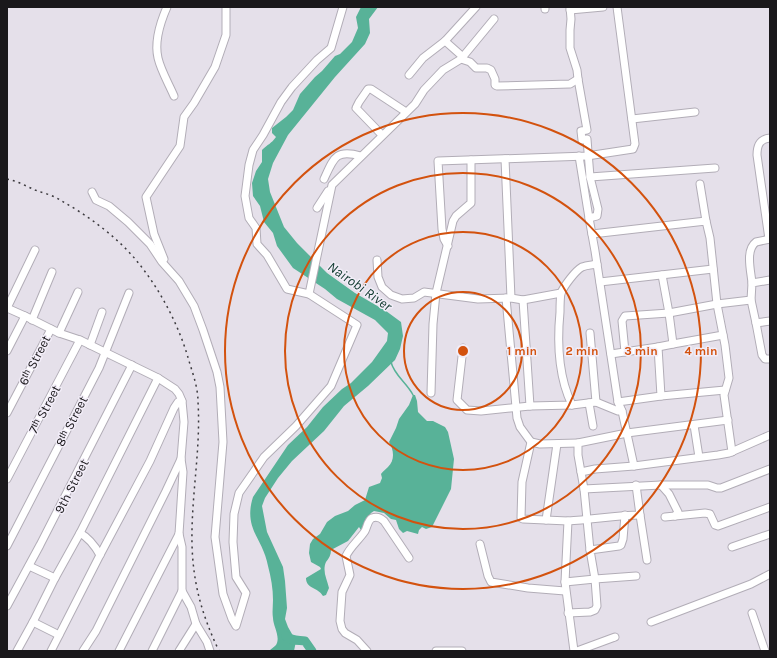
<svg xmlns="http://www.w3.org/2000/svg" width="777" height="658" font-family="Karla,sans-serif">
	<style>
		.water { fill: #58b298 }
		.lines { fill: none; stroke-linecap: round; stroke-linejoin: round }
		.stream { stroke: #58b298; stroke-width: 1.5 }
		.river { stroke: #58b298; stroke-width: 9 }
		.minor-casing { stroke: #b2adb7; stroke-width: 9 }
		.minor { stroke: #fff; stroke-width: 7 }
		.rail { stroke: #3c3a3e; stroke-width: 1.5; stroke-dasharray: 2 4; stroke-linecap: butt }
		.ring { fill: none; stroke: #d3520e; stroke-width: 2 }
		.labels { text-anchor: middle; stroke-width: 3; stroke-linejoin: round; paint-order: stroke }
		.street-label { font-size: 13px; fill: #1a181b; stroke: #f2edf8 }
		.water-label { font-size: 14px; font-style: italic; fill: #0e382d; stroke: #f2edf8 }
		.centre { fill: #d3520e; stroke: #f2edf8; stroke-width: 2 }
		.ring-label { font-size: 12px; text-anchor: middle; font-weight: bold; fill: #d3520e; stroke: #f2edf8; stroke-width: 3; stroke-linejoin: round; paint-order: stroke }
	</style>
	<rect width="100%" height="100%" fill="#e5e0ea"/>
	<g class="water">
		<path d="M361,7H378L369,19L370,33L365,44L335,77L288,135L273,163L268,179L270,192L284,227L297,243L327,273L355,293L386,311L401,322L403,336L400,349L395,360L368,386L344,406L324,431L292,461L278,478L265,498L262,506L267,532L283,567L285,581L287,608L285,619L288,627L296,641L294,651H269C271,649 274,647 276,645C281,637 273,626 273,618C272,612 273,606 273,600C273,589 271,577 268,566C263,538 243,529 253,497L288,445L307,427L323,407L342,389L351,383L372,362L387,341L388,333L375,320L337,299L325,289L293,268L277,246L273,233L264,222L260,206L253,196L252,183L256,171L262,162V150C268,144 271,144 276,137L272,133V128L286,117L293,110L300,94L315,77L322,71L335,56L340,54L352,42L358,28L356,17Z"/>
		<path d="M413,395H415L417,401L418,412L427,421H433L445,427L448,432L454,459L451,489L432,527L426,529L422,527L419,530L418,534L407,531L403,533L399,529L396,520L391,519L384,513L374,511L371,513L361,530L359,527L348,541L331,550C331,555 329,558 326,562C322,571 327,579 329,588L326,595L323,596C318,587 306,589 306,578L321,569L320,567L311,562L309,553L310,544L313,539L320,534L327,522L335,516L348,511L355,505L365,500L369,487L380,483L382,478L381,474C383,471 386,469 388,467C395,460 394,450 389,442L396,428L399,419L409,405Z"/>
	</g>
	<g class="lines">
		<path class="stream" d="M391,362C394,375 407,383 413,395"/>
		<path class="river" d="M286,636C291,641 298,640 305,641L312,651"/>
		<g class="minor-casing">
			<g id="minor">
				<path d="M167,7C160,23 154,41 158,58C161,71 169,84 174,96"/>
				<polyline points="545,7 545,9"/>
				<polyline points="570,7 571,19 570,30 570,48 577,70 578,79 587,130 581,131 582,140 587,139 590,177 598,209 597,216 589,218 595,251 618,402 661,396 658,347 673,344 669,313 662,275"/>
				<polyline points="570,10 603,7"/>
				<polyline points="445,41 463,57"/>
				<polyline points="461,59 470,62 476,68 487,68 491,70 495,79 495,85 497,86 570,84 578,79"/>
				<polyline points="409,75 423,58 445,41 476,7"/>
				<polyline points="632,119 695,112"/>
				<polyline points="382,135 356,108 359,102 368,89 371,89 406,112"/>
				<polyline points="579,156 589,218"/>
				<polyline points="505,159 511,298 523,300 561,293"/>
				<polyline points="590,177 715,168"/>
				<path d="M324,179C334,157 336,149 361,156"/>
				<polyline points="700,184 706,221"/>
				<polyline points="92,192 96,200 109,206 128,222 150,244 162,262 179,281 194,306 203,330 217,372 220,387 223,442 215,537 223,594 232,619 236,626 246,593 236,577 233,542 234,514 239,493 264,457 296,426 331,386 357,325 309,294 287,289 267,255 257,244 256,228 249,218 245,196 249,165 253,150 263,135 281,102 292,87 317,60 331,48 343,7"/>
				<polyline points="317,208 328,191"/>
				<polyline points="592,234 706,221 710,238 717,304 725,345 729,378 724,395 732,452"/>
				<path d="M769,239L757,155C757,146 759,139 770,138"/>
				<polyline points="448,246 444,239 442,229 438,161 587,156 633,149 635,144 617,7"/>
				<polyline points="164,259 154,234 146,197 180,146 184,117 194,103 215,67 226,35 226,7"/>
				<polyline points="377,260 378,277 382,287 391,295 402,299 414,298 424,292 478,299 510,298"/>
				<polyline points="770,280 752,283 751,300 756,323 770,321"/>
				<polyline points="600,282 713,269"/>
				<path d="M752,283C751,271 745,250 756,242L770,239"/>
				<polyline points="309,294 332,185 415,104 424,90 443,70 461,59 494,19"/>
				<polyline points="506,298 517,418 520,427 531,442 522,482 521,518 523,519 568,521"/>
				<polyline points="523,300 530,406"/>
				<polyline points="7,308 25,316 59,333 80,340 158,378 175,389 179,394 182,401 184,422 181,459 183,472 179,534 119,651"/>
				<polyline points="7,308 35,250"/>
				<polyline points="32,320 52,272"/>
				<polyline points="756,323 762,355 765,359 770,359"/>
				<polyline points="59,333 78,292"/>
				<polyline points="590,333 596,402"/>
				<polyline points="673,344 723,335"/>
				<polyline points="90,345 102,312"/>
				<polyline points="463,348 457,400 467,410 481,411 530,406 572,405 596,402 618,411 622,411 618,402"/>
				<polyline points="7,351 25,316"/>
				<polyline points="625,352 622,321 625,316 669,313 717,304 751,300"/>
				<polyline points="611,354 658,347"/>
				<polyline points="431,393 433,324 436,293 453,221 456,216 471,203 471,160"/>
				<polyline points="661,396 725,390"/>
				<polyline points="589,403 593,426"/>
				<path d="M572,405C558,376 557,343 560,312C560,306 560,299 561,293C564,286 575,271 582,267C587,265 593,265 597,264"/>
				<polyline points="622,411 634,466"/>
				<polyline points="7,413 51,329"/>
				<polyline points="694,425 699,457"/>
				<polyline points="531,442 540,444 578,443"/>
				<polyline points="581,472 595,469 634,466 718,455 729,453 770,435"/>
				<polyline points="7,479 80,340"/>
				<polyline points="661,485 669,494 678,512 675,516"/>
				<polyline points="584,489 661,485 708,485 717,488 721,488 770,469"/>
				<polyline points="640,515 647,560"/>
				<polyline points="665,517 705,513 710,514 715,525 718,526 770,507"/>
				<polyline points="546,520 557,444"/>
				<path d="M80,533C89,538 95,546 100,555"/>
				<polyline points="179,534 182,547 182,591 191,607 196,624 207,642 210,651"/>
				<polyline points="480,544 488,576 491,582 528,588 565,591"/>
				<polyline points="7,546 99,368 129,293"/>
				<polyline points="732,547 770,534"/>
				<polyline points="590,550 584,489 578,455 578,443 627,433 728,420"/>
				<polyline points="29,566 55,578"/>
				<polyline points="565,582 595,579 590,550 619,546 621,545 623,539 625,515"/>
				<polyline points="7,606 40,545 132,365"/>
				<polyline points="568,613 590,612 595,610 597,606 595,579 636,576"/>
				<polyline points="752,613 765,651"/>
				<polyline points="33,622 59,635"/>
				<polyline points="651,622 751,584 770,574"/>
				<polyline points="17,651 33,622 55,578 80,533 158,378"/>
				<polyline points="51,651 100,555 150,461 174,408 178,402 182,401"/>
				<polyline points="83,651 96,631 166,491 181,459"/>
				<polyline points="152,651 182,591"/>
				<polyline points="179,651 196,624"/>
				<path d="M367,651L357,640L345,633L342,629L340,621L342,592L350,575L346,556C350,547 359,540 365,531C367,527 368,520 372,518C377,516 381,518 384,521L409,558"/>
				<polyline points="436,651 462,651"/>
				<path d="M574,651L565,582L568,521C592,520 616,515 640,515L636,485"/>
				<polyline points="577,651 615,637"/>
			</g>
		</g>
		<use href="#minor" class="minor"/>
		<path class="rail" d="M7,179C17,181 26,186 35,190C43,193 53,195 60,200C87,215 116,236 136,260C160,289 179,325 189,361C193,374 198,388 198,402C201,449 191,496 192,544C193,584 202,615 219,651"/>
	</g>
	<g class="ring">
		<circle cx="463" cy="351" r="59"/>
		<circle cx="463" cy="351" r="119"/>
		<circle cx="463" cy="351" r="178"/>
		<circle cx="463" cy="351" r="238"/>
	</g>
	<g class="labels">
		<g class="street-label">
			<text transform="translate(34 360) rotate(-63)" y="5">6ᵗʰ Street</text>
			<text transform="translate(44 409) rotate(-62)" y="5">7ᵗʰ Street</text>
			<text transform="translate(71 421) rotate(-63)" y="5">8ᵗʰ Street</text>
			<text transform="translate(71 486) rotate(-63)" y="5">9th Street</text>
		</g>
		<g class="water-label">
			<text transform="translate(360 286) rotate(35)" y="5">Nairobi River</text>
		</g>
	</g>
	<circle cx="463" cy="351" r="6" class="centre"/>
	<g class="ring-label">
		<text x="522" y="355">1 min</text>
		<text x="582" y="355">2 min</text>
		<text x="641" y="355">3 min</text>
		<text x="701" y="355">4 min</text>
	</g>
	<rect width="777" height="658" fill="none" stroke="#1a181b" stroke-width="16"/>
</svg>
